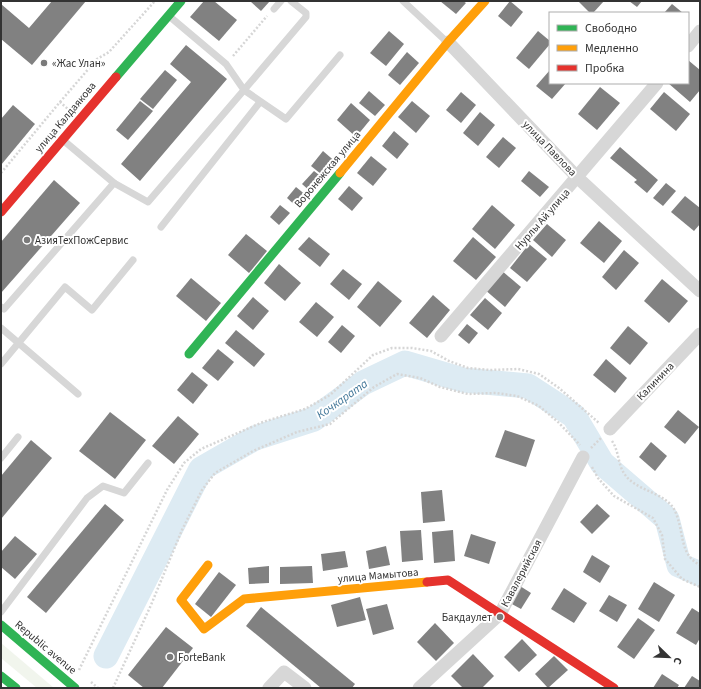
<svg xmlns="http://www.w3.org/2000/svg" width="701" height="689" font-family="'Source Sans 3',sans-serif">
	<style>
		.green { fill: #f1f5ed }
		.lines { fill: none; stroke-linecap: round; stroke-linejoin: round }
		.river { stroke: #ddebf3; stroke-width: 25 }
		.building { fill: #818181 }
		.path { stroke: #d6d6d6; stroke-width: 2.5; stroke-dasharray: 2 2; stroke-linecap: butt }
		.lane { stroke: #d7d7d7; stroke-width: 7 }
		.street { stroke: #d7d7d7; stroke-width: 13 }
		.fast { stroke: #30b455; stroke-width: 9 }
		.slow { stroke: #ff9f0a; stroke-width: 9 }
		.jam { stroke: #e5322d; stroke-width: 9 }
		.poi-dot { fill: #7a7a7a; stroke: #fff; stroke-width: 1.5 }
		.labels { text-anchor: middle; stroke-width: 4; stroke-linejoin: round; paint-order: stroke }
		.poi-label { font-size: 11px; fill: #333; stroke: #fff; text-anchor: start }
		.street-label { font-size: 11px; fill: #333; stroke: #fff }
		.water-label { font-size: 12px; font-style: italic; fill: #3f7597; stroke: #fff }
	</style>
	<rect width="100%" height="100%" fill="#fff"/>
	<polygon class="green" points="1,643 54,688 37,688 1,658"/>
	<g class="lines">
		<polyline class="river" points="106,656 201,469 255,438 314,419 363,383 405,363 463,380 528,386 574,416 602,463 667,519 679,565 700,574"/>
	</g>
	<g class="building">
		<polygon points="52,1 86,1 32,65 1,39 1,4 29,28"/>
		<polygon points="204,1 214,1 237,20 219,41 190,17"/>
		<polygon points="250,1 270,1 261,11"/>
		<polygon points="440,1 463,1 466,3 456,14"/>
		<polygon points="510,1 523,12 511,27 498,16"/>
		<polygon points="578,1 604,1 593,13 590,13"/>
		<polygon points="629,1 642,1 637,7"/>
		<polygon points="672,4 683,13 664,13"/>
		<polygon points="389,31 404,44 386,66 370,53"/>
		<polygon points="538,31 550,41 550,44 529,69 516,58"/>
		<polygon points="186,45 227,79 140,181 121,164 191,82 170,64"/>
		<polygon points="407,52 419,63 400,85 388,75"/>
		<polygon points="688,60 700,70 700,90 690,102 668,83 688,83"/>
		<polygon points="165,70 177,80 153,109 140,99"/>
		<polygon points="550,70 550,83 566,83 552,99 536,86"/>
		<polygon points="600,87 620,103 597,130 578,114"/>
		<polygon points="369,91 385,105 375,116 359,103"/>
		<polygon points="461,92 476,105 461,123 446,110"/>
		<polygon points="664,92 690,114 676,131 650,109"/>
		<polygon points="140,101 153,111 128,140 116,130"/>
		<polygon points="412,101 430,116 416,133 398,117"/>
		<polygon points="351,103 370,120 356,137 337,120"/>
		<polygon points="13,105 35,124 1,165 1,119"/>
		<polygon points="480,112 495,125 478,146 463,133"/>
		<polygon points="394,131 409,144 397,159 382,146"/>
		<polygon points="503,137 516,148 499,168 486,157"/>
		<polygon points="620,147 658,180 647,193 634,182 637,180 610,158"/>
		<polygon points="323,151 338,164 326,178 311,166"/>
		<polygon points="371,156 387,169 373,186 357,173"/>
		<polygon points="314,171 323,178 311,192 302,184"/>
		<polygon points="529,171 549,187 540,197 521,181"/>
		<polygon points="54,180 80,203 1,293 1,242"/>
		<polygon points="666,183 676,191 663,206 653,198"/>
		<polygon points="349,186 363,198 352,211 338,199"/>
		<polygon points="296,187 307,196 297,207 287,198"/>
		<polygon points="685,196 700,208 700,224 694,231 671,212"/>
		<polygon points="280,205 290,213 279,225 270,217"/>
		<polygon points="492,205 515,225 495,249 472,229"/>
		<polygon points="599,221 622,241 604,263 580,243"/>
		<polygon points="547,224 566,240 552,257 533,240"/>
		<polygon points="246,234 267,251 249,273 228,255"/>
		<polygon points="309,237 330,254 320,267 298,249"/>
		<polygon points="473,237 496,257 476,280 453,261"/>
		<polygon points="529,244 547,259 527,282 510,268"/>
		<polygon points="624,250 639,263 616,290 602,277"/>
		<polygon points="279,264 301,283 285,301 264,283"/>
		<polygon points="343,269 362,284 349,300 330,284"/>
		<polygon points="501,270 521,287 505,307 484,289"/>
		<polygon points="191,278 221,303 206,321 176,296"/>
		<polygon points="662,279 688,301 669,323 644,301"/>
		<polygon points="378,281 402,301 380,327 357,307"/>
		<polygon points="433,295 450,310 427,338 409,323"/>
		<polygon points="253,297 269,311 253,330 237,316"/>
		<polygon points="485,298 502,313 488,330 470,315"/>
		<polygon points="316,302 334,317 317,337 299,322"/>
		<polygon points="467,324 478,333 469,344 458,335"/>
		<polygon points="342,325 355,336 341,353 328,342"/>
		<polygon points="628,326 648,343 630,365 610,348"/>
		<polygon points="236,330 265,354 254,367 225,343"/>
		<polygon points="218,349 234,362 218,381 202,368"/>
		<polygon points="606,359 627,378 615,393 593,375"/>
		<polygon points="192,372 208,385 193,404 177,390"/>
		<polygon points="678,410 699,427 685,444 664,427"/>
		<polygon points="110,412 146,440 115,479 79,451"/>
		<polygon points="178,416 199,434 174,464 152,446"/>
		<polygon points="505,430 535,440 526,467 495,457"/>
		<polygon points="31,440 52,458 1,519 1,476"/>
		<polygon points="651,442 667,456 655,471 639,457"/>
		<polygon points="442,490 445,521 423,523 421,492"/>
		<polygon points="105,504 124,520 46,613 27,597"/>
		<polygon points="597,504 610,516 592,534 580,522"/>
		<polygon points="421,530 423,560 402,562 400,531"/>
		<polygon points="453,530 455,561 434,563 432,532"/>
		<polygon points="471,534 496,542 489,564 464,556"/>
		<polygon points="15,536 37,554 15,579 1,567 1,552"/>
		<polygon points="386,546 390,565 369,569 366,551"/>
		<polygon points="345,551 348,567 323,571 321,554"/>
		<polygon points="592,555 610,566 600,583 583,572"/>
		<polygon points="269,566 269,583 249,584 248,568"/>
		<polygon points="312,566 313,583 280,584 280,567"/>
		<polygon points="219,572 236,585 211,617 195,604"/>
		<polygon points="654,582 675,595 659,622 638,609"/>
		<polygon points="520,586 531,593 521,609 510,603"/>
		<polygon points="564,588 587,603 574,623 551,609"/>
		<polygon points="609,595 627,605 617,622 599,611"/>
		<polygon points="360,597 366,620 337,627 331,605"/>
		<polygon points="387,604 394,629 373,635 366,609"/>
		<polygon points="261,607 355,684 352,688 321,688 246,626"/>
		<polygon points="692,608 700,613 700,638 696,645 676,633"/>
		<polygon points="638,618 655,630 634,659 617,647"/>
		<polygon points="435,623 454,643 436,661 417,642"/>
		<polygon points="166,627 193,648 162,688 144,688 128,675"/>
		<polygon points="522,639 537,655 519,672 504,657"/>
		<polygon points="473,654 494,676 482,688 463,688 451,676"/>
		<polygon points="554,656 568,670 548,688 535,674"/>
		<polygon points="662,674 679,685 677,688 653,688"/>
		<polygon points="692,676 700,681 700,688 684,688"/>
	</g>
	<g class="lines">
		<g class="path">
			<polyline points="233,56 267,16"/>
			<polyline points="60,102 97,59 109,52 155,1"/>
			<polyline points="1,173 60,102 69,110"/>
			<path d="M612,441C621,454 616,469 631,481C643,491 666,495 674,509C685,530 678,554 700,565"/>
			<polyline points="591,448 602,437"/>
			<polyline points="592,467 598,478 614,496 653,518 662,535 665,559 682,579 700,587"/>
			<polyline points="79,670 167,490 184,463 201,449 263,422 305,409 330,395 373,355 392,348 412,348 431,351 449,361 468,368 490,370 518,369 539,374 559,388 599,423"/>
			<polyline points="91,682 98,688"/>
			<polyline points="113,688 151,605 182,530 202,490 215,473 253,451 297,432 330,424 374,387 397,374 420,378 440,387 468,394 496,393 517,396 539,406 558,422 580,445"/>
		</g>
		<g class="lane">
			<polyline points="291,1 306,13 306,17 244,90 286,119 340,55"/>
			<polyline points="403,1 447,42"/>
			<polyline points="274,9 281,1"/>
			<polyline points="63,140 114,183"/>
			<polyline points="161,227 260,102"/>
			<polyline points="1,307 4,309 114,183 148,202 244,90 226,64 169,16"/>
			<polyline points="1,328 78,394"/>
			<polyline points="1,364 65,287 92,310 133,260"/>
			<polyline points="1,458 18,437"/>
			<polyline points="1,612 87,498 103,486 124,493 148,463"/>
		</g>
		<g class="street">
			<polyline points="448,42 578,178 700,291"/>
			<polyline points="688,46 700,31"/>
			<polyline points="441,336 657,83"/>
			<polyline points="610,429 700,334"/>
			<polyline points="269,688 284,672 305,688"/>
			<polyline points="419,688 500,614 583,457"/>
		</g>
		<g class="fast">
			<polyline points="116,77 181,1"/>
			<polyline points="189,354 340,173"/>
			<polyline points="1,625 75,688"/>
			<polyline points="1,676 16,688"/>
		</g>
		<g class="slow">
			<polyline points="340,173 448,42 485,1"/>
			<polyline points="208,565 181,600 204,629 244,599 427,582"/>
		</g>
		<g class="jam">
			<polyline points="1,212 116,77"/>
			<polyline points="427,582 448,580 614,688"/>
		</g>
	</g>
	<g class="poi-dot">
		<circle cx="44" cy="63" r="4"/>
		<circle cx="27" cy="240" r="4"/>
		<circle cx="500" cy="617" r="4"/>
		<circle cx="170" cy="657" r="4"/>
	</g>
	<g class="labels">
		<g class="poi-label">
			<text x="52" y="67">«Жас Улан»</text>
			<text x="35" y="244">АзияТехПожСервис</text>
			<text x="492" y="621" text-anchor="end">Бакдаулет</text>
			<text x="178" y="661">ForteBank</text>
		</g>
		<g class="street-label">
			<text transform="translate(65 117) rotate(-50)" y="4">улица Калдаякова</text>
			<text transform="translate(550 148) rotate(46)" y="4">улица Павлова</text>
			<text transform="translate(327 169) rotate(-50)" y="4">Воронежская улица</text>
			<text transform="translate(542 219) rotate(-49)" y="4">Нурлы Ай улица</text>
			<text transform="translate(655 381) rotate(-46)" y="4">Калинина</text>
			<text transform="translate(521 573) rotate(-62)" y="4">Кавалерийская</text>
			<text transform="translate(378 575) rotate(-5)" y="4">улица Мамытова</text>
			<text transform="translate(46 647) rotate(40)" y="4">Republic avenue</text>
		</g>
		<g class="water-label">
			<text transform="translate(342 399) rotate(-35)" y="4">Кочкарата</text>
		</g>
	</g>
	<rect width="701" height="689" fill="none" stroke="#333333" stroke-width="4"/>
	<rect x="549" y="12" width="140" height="72" fill="#ffffff" stroke="#adadad"/>
	<rect x="557" y="25" width="20" height="6" fill="#30b455" stroke="#adadad"/>
	<text x="585" y="32" font-size="12" fill="#333333">Свободно</text>
	<rect x="557" y="45" width="20" height="6" fill="#ff9f0a" stroke="#adadad"/>
	<text x="585" y="52" font-size="12" fill="#333333">Медленно</text>
	<rect x="557" y="65" width="20" height="6" fill="#e5322d" stroke="#adadad"/>
	<text x="585" y="72" font-size="12" fill="#333333">Пробка</text>
	<g transform="translate(669 657) rotate(113)" stroke="#ffffff" stroke-width="3" paint-order="stroke">
	<path d="M0-3L7 15L0 10L-7 15Z" fill="#333333"/>
	<text y="-6" font-size="11" font-weight="bold" text-anchor="middle" fill="#333333">С</text>
	</g>
</svg>
